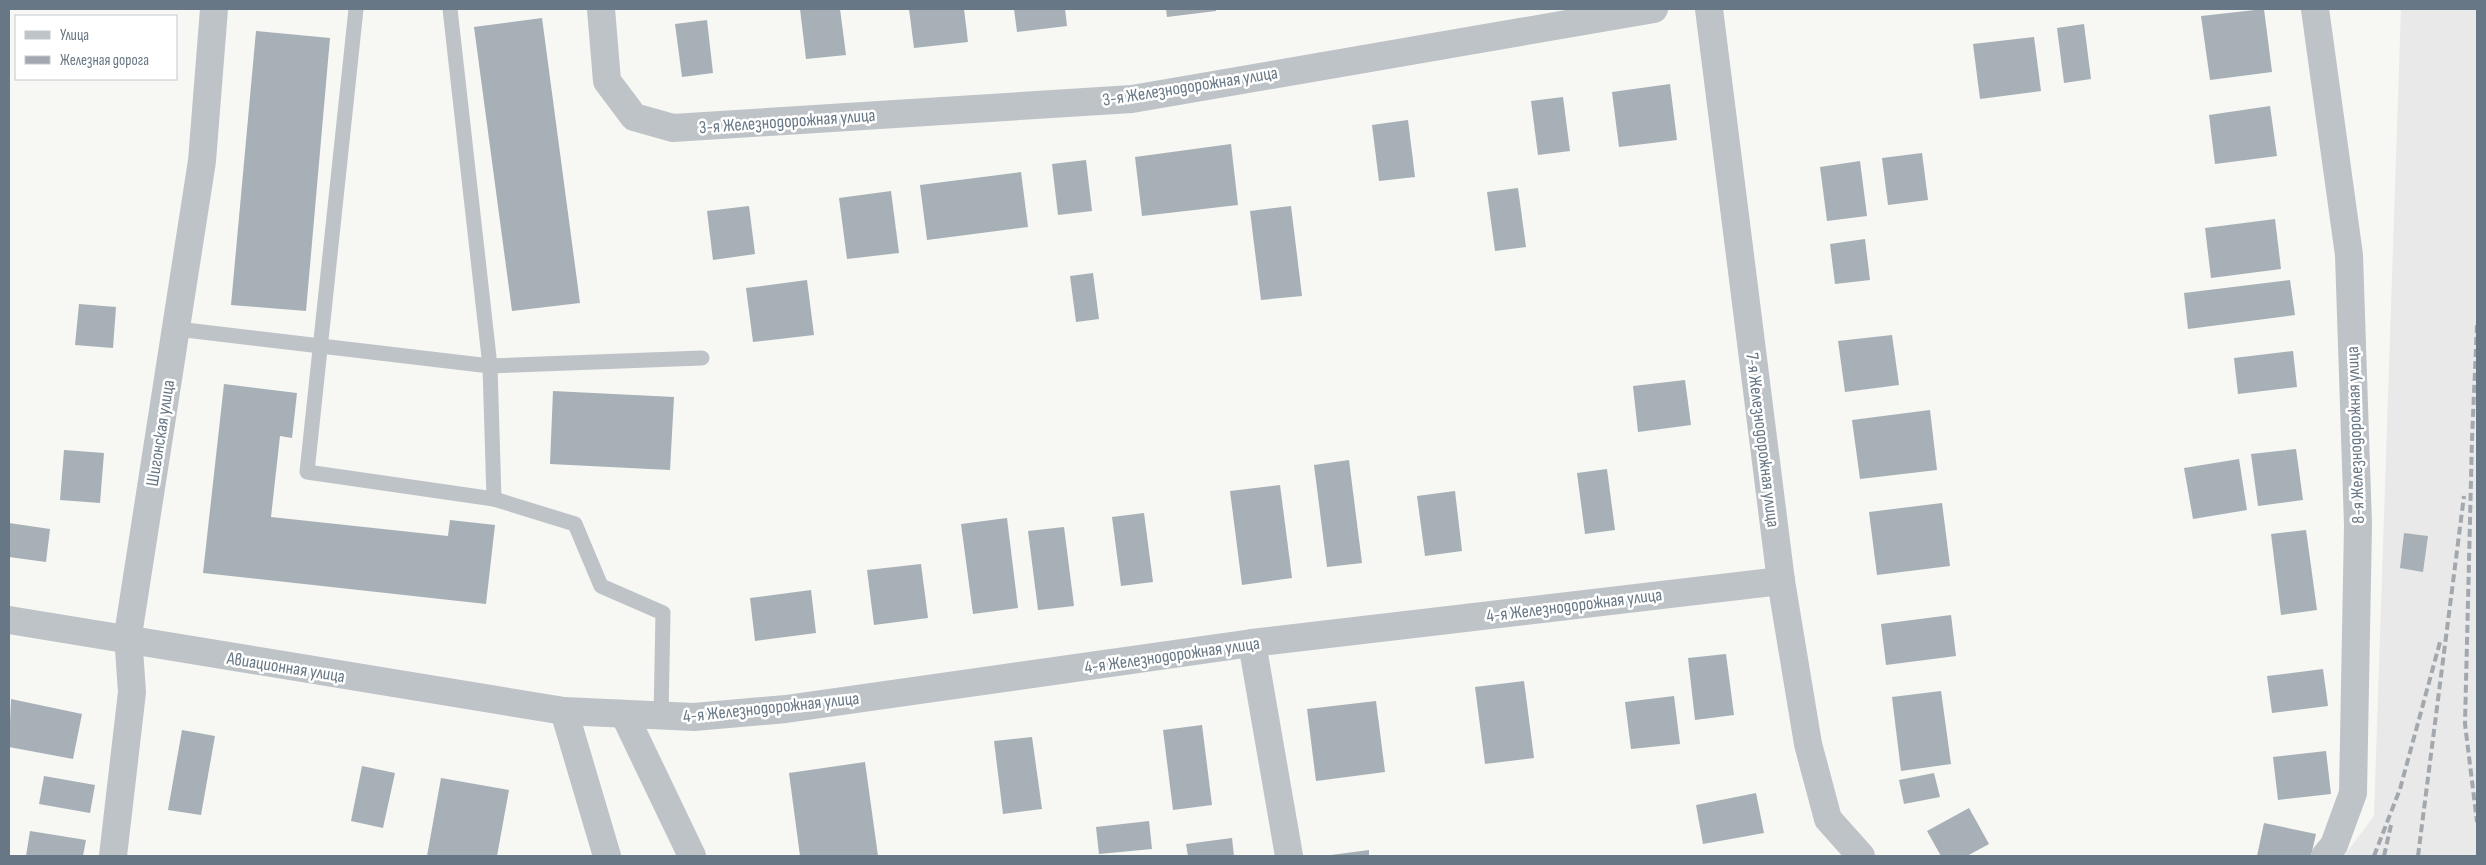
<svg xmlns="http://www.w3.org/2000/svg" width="2486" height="865" font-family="'Sofia Sans Condensed',sans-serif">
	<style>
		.built { fill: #e8e9e8 }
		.building { fill: #a7b0b6 }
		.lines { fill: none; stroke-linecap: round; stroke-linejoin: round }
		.lane { stroke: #bec3c7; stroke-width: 15 }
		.street { stroke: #bec3c7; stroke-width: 28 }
		.rail { stroke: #a2a8ae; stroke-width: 4; stroke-dasharray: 8 4; stroke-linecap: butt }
		.labels { text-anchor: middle; stroke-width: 5; stroke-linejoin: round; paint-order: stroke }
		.street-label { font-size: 18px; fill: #677785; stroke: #fff }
	</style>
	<rect width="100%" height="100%" fill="#f7f7f4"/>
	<polygon class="built" points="2401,9 2477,9 2477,856 2344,856 2374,816"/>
	<g class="building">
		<polygon points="800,9 840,9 846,55 806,59"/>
		<polygon points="909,9 964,9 968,42 914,48"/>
		<polygon points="1014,9 1065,9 1067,26 1017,32"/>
		<polygon points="1166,9 1216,9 1216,11 1167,17"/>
		<polygon points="2264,9 2272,72 2210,80 2201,16"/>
		<polygon points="542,18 580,303 512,311 474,27"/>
		<polygon points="707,20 713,73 682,77 675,24"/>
		<polygon points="2084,24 2091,79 2064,83 2057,28"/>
		<polygon points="256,31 330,38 306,311 231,305"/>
		<polygon points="2034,37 2041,91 1980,99 1973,44"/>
		<polygon points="1670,84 1677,140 1619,147 1612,92"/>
		<polygon points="1563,97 1570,151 1538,155 1531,101"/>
		<polygon points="2270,106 2277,156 2215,164 2209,115"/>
		<polygon points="1408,120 1415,177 1379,181 1372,125"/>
		<polygon points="1231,144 1238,205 1142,216 1135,157"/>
		<polygon points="1922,153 1928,200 1888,205 1882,158"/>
		<polygon points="1086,160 1092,211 1058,215 1052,164"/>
		<polygon points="1860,161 1867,216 1827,221 1820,167"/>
		<polygon points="1021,172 1028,227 927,240 920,185"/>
		<polygon points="1518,188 1526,247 1495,251 1487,192"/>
		<polygon points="891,191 899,253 847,259 839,198"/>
		<polygon points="749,206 755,254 713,260 707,211"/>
		<polygon points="1291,206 1302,296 1261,300 1250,211"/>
		<polygon points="2275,219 2281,269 2211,278 2205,228"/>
		<polygon points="1865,239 1870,280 1835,284 1830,244"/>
		<polygon points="1093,273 1099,319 1076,322 1070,276"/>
		<polygon points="807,280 814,335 753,342 746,288"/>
		<polygon points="2290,280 2295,315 2188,329 2184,293"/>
		<polygon points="79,304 116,307 113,348 75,345"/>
		<polygon points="1892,335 1899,385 1845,392 1838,341"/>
		<polygon points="2293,351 2297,387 2238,394 2234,358"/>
		<polygon points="1685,380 1691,425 1638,432 1633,386"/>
		<polygon points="224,384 297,393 292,438 280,436 271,517 448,536 450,520 495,525 486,604 203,573"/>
		<polygon points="553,391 674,397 670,470 550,464"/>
		<polygon points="1930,410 1937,470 1860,479 1852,420"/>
		<polygon points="2296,449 2303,500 2258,506 2251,454"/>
		<polygon points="64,450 104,453 100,503 60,500"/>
		<polygon points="2239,459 2247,510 2193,519 2184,468"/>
		<polygon points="1349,460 1362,563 1327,567 1314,465"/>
		<polygon points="1607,469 1615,530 1585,534 1577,473"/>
		<polygon points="1280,485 1292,578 1242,585 1230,491"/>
		<polygon points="1455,491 1462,551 1425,556 1417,496"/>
		<polygon points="1942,503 1950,566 1877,575 1869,512"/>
		<polygon points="1144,513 1153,582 1121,586 1112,517"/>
		<polygon points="1007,518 1018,608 973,614 961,524"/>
		<polygon points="9,523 50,529 46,562 9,557"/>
		<polygon points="1064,527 1074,606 1038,610 1028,531"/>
		<polygon points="2306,530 2317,610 2281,615 2271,534"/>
		<polygon points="2404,533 2428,536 2423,572 2400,568"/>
		<polygon points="921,564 928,618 874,625 867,570"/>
		<polygon points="811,590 816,633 755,641 750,598"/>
		<polygon points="1951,615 1956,656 1886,665 1881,624"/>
		<polygon points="1726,654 1734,715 1695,720 1688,658"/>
		<polygon points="2323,669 2328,706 2272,713 2267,676"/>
		<polygon points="1524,681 1534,758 1485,764 1475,687"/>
		<polygon points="1941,691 1951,764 1901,771 1892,697"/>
		<polygon points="1674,696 1680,744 1631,749 1625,702"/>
		<polygon points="11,699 82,714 73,759 9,747"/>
		<polygon points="1376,701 1385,772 1316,781 1307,709"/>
		<polygon points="1202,725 1212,805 1173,810 1163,730"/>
		<polygon points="182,730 215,736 201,815 168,810"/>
		<polygon points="1032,737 1042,809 1003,814 994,741"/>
		<polygon points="2326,751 2331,794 2278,800 2273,757"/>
		<polygon points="865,762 878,856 800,856 789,773"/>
		<polygon points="362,766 395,773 383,828 351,821"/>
		<polygon points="1934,773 1940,797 1904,804 1899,780"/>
		<polygon points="44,776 95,785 90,813 39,804"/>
		<polygon points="441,778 509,790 497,856 427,856"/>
		<polygon points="1756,793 1764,833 1703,844 1696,805"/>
		<polygon points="1969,808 1989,844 1967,856 1941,856 1927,831"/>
		<polygon points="1149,821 1152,849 1099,854 1096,827"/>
		<polygon points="2264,823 2316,834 2311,856 2257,856"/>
		<polygon points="30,831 86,840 83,856 26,856"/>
		<polygon points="1232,838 1234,856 1188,856 1186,844"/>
		<polygon points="1369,850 1369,856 1331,856 1331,855"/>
	</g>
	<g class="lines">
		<g class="lane">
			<polyline points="356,9 307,472 494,499"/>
			<polyline points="450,9 490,366 702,358"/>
			<polyline points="177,329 490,366 494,499 575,524 601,586 663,613 661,716"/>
		</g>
		<g class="street">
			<polyline points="601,9 607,81 634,117 673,128 1132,99 1654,9"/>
			<polyline points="1709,9 1781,581 1808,744 1828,819 1861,856"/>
			<polyline points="2315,9 2349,255 2358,525 2353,793 2334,845 2325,856"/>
			<polyline points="9,620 564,711 694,717 786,709 1252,643 1781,581"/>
			<polyline points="1252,643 1289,856"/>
			<polyline points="564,711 607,856"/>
			<polyline points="624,714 692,856"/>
			<polyline points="113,856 132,692 128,635 202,161 214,9"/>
		</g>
		<g class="rail">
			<polyline points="2477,325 2472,439 2465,724 2477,822"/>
			<polyline points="2374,856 2400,789 2440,642"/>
			<polyline points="2384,856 2391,825"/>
			<polyline points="2418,856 2464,496"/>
		</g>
	</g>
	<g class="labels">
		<g class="street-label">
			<text transform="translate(1190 86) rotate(-9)" y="6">3-я Железнодорожная улица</text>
			<text transform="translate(787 121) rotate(-4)" y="6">3-я Железнодорожная улица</text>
			<text transform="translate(160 433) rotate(-81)" y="6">Шигонская улица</text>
			<text transform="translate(2355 435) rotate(-92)" y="6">8-я Железнодорожная улица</text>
			<text transform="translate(1763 440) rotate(83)" y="6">7-я Железнодорожная улица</text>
			<text transform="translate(1574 605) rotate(-7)" y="6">4-я Железнодорожная улица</text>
			<text transform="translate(1172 655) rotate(-8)" y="6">4-я Железнодорожная улица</text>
			<text transform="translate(286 667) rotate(9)" y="6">Авиационная улица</text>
			<text transform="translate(771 707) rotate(-6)" y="6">4-я Железнодорожная улица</text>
		</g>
	</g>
	<rect width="2486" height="865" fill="none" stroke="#677785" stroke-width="20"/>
	<rect x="15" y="15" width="162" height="65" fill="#ffffff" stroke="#c2c9ce"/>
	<rect x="25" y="31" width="25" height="8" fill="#bec3c7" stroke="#c2c9ce"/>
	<text x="60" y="40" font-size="15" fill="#677785">Улица</text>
	<rect x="25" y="56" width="25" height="8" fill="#a2a8ae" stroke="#c2c9ce"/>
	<text x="60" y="65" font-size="15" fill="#677785">Железная дорога</text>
</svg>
